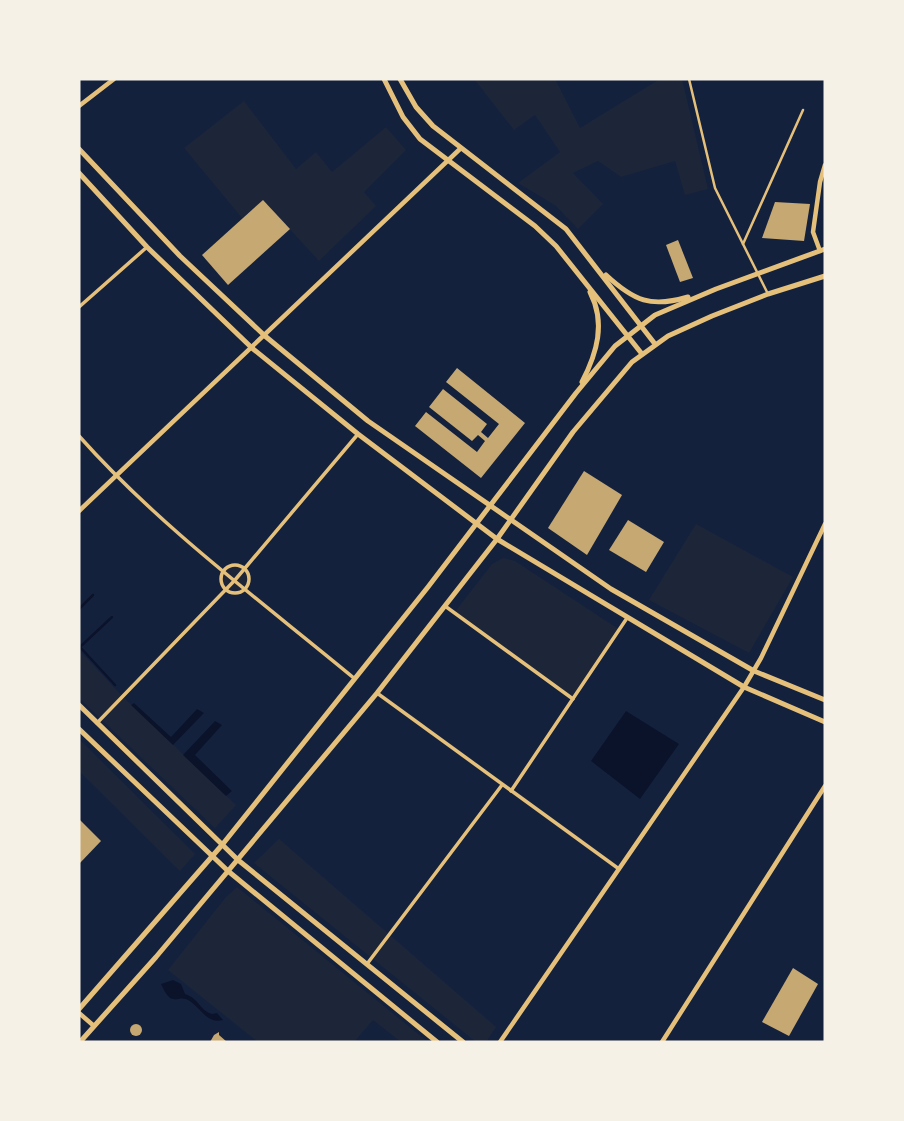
<svg xmlns="http://www.w3.org/2000/svg" width="904" height="1121" font-family="'Noto Sans',sans-serif">
	<style>
		.green { fill: #1d2539 }
		.water { fill: #0b132b }
		.lines { fill: none; stroke-linecap: round; stroke-linejoin: round }
		.stream { stroke: #0b132b; stroke-width: 2.5 }
		.building { fill: #c6a872 }
		.service { stroke: #e5c07b; stroke-width: 2.5 }
		.pedestrian { stroke: #e5c07b; stroke-width: 3.5 }
		.minor { stroke: #e5c07b; stroke-width: 4.5 }
		.tertiary { stroke: #e5c07b; stroke-width: 5 }
	</style>
	<rect width="100%" height="100%" fill="#14213d"/>
	<g class="green">
		<polygon points="474,79 555,79 580,128 660,79 682,79 708,189 685,195 675,161 621,177 598,161 573,173 603,204 578,229 556,206 518,183 560,152 535,115 514,130"/>
		<polygon points="244,101 296,169 316,152 332,172 386,127 406,150 364,192 376,206 319,261 263,200 242,218 184,148"/>
		<polygon points="696,524 793,577 749,653 649,600"/>
		<polygon points="503,558 515,561 620,630 573,699 454,613 492,564"/>
		<circle cx="235" cy="579" r="14"/>
		<polygon points="79,650 122,696 236,805 215,828 79,698"/>
		<polygon points="79,739 195,854 180,871 79,771"/>
		<polygon points="279,839 496,1027 486,1042 476,1042 254,863"/>
		<polygon points="237,887 428,1042 401,1042 373,1020 354,1042 258,1042 168,970 226,897"/>
	</g>
	<g class="water">
		<polygon points="134,703 171,737 197,709 204,713 173,745 131,705"/>
		<polygon points="626,711 679,744 640,799 591,761"/>
		<polygon points="215,721 222,725 195,755 232,791 226,796 183,755"/>
		<path d="M173,980L181,984L185,994C200,999 199,1010 212,1014L217,1013L223,1020C206,1025 200,1005 186,999C180,997 175,1001 170,998C166,995 163,988 161,984Z"/>
	</g>
	<g class="lines">
		<g class="stream">
			<polyline points="79,609 93,595"/>
			<polyline points="112,617 80,647 115,685"/>
		</g>
	</g>
	<g class="building">
		<polygon points="263,200 290,229 228,285 202,255"/>
		<polygon points="775,202 810,204 804,241 762,238"/>
		<polygon points="678,240 693,278 680,282 666,245"/>
		<polygon points="457,368 525,423 481,478 415,426 426,412 477,452 485,441 478,435 472,441 429,407 443,389 487,424 481,432 488,438 499,424 446,382"/>
		<polygon points="584,471 622,495 587,555 548,528"/>
		<polygon points="628,520 664,542 646,572 609,550"/>
		<polygon points="79,819 101,841 79,864"/>
		<polygon points="793,968 818,984 789,1036 762,1022"/>
		<circle cx="136" cy="1030" r="6"/>
		<polygon points="219,1032 219,1035 227,1042 210,1042 214,1035"/>
	</g>
	<g class="lines">
		<g class="service">
			<polyline points="689,79 715,188 768,294"/>
			<polyline points="743,244 803,110"/>
		</g>
		<g class="pedestrian">
			<polyline points="79,307 147,247"/>
			<path d="M79,436C160,527 261,601 355,679"/>
			<circle cx="235" cy="579" r="14"/>
			<polyline points="445,606 573,699"/>
			<polyline points="377,693 619,869"/>
			<polyline points="97,723 235,580 358,434"/>
			<polyline points="511,791 627,618"/>
			<polyline points="367,964 502,785"/>
		</g>
		<g class="minor">
			<polyline points="79,106 114,79"/>
			<polyline points="820,251 813,232 820,182 825,165"/>
			<polyline points="79,511 461,148"/>
			<polyline points="79,1013 94,1026"/>
			<polyline points="500,1042 744,687 761,658 825,524"/>
			<polyline points="662,1042 825,786"/>
		</g>
		<g class="tertiary">
			<polyline points="384,79 403,117 420,139 535,226 556,246 642,354"/>
			<polyline points="400,79 416,107 433,126 566,229 655,344"/>
			<polyline points="79,149 180,256 265,336 368,421 611,589 754,671 825,700"/>
			<polyline points="79,173 147,247 252,348 358,434 497,539 744,687 825,722"/>
			<path d="M606,275C634,301 651,308 688,297"/>
			<path d="M582,382C597,353 606,323 590,292"/>
			<polyline points="79,705 238,860 463,1042"/>
			<polyline points="79,729 228,871 437,1042"/>
			<polyline points="79,1009 222,845 428,587 576,393 615,346 655,315 716,289 825,249"/>
			<polyline points="80,1042 156,957 377,693 497,539 573,432 632,362 668,336 712,316 768,294 825,276"/>
		</g>
	</g>
	<rect width="904" height="1121" fill="none" stroke="#f6f1e7" stroke-width="161"/>
</svg>
